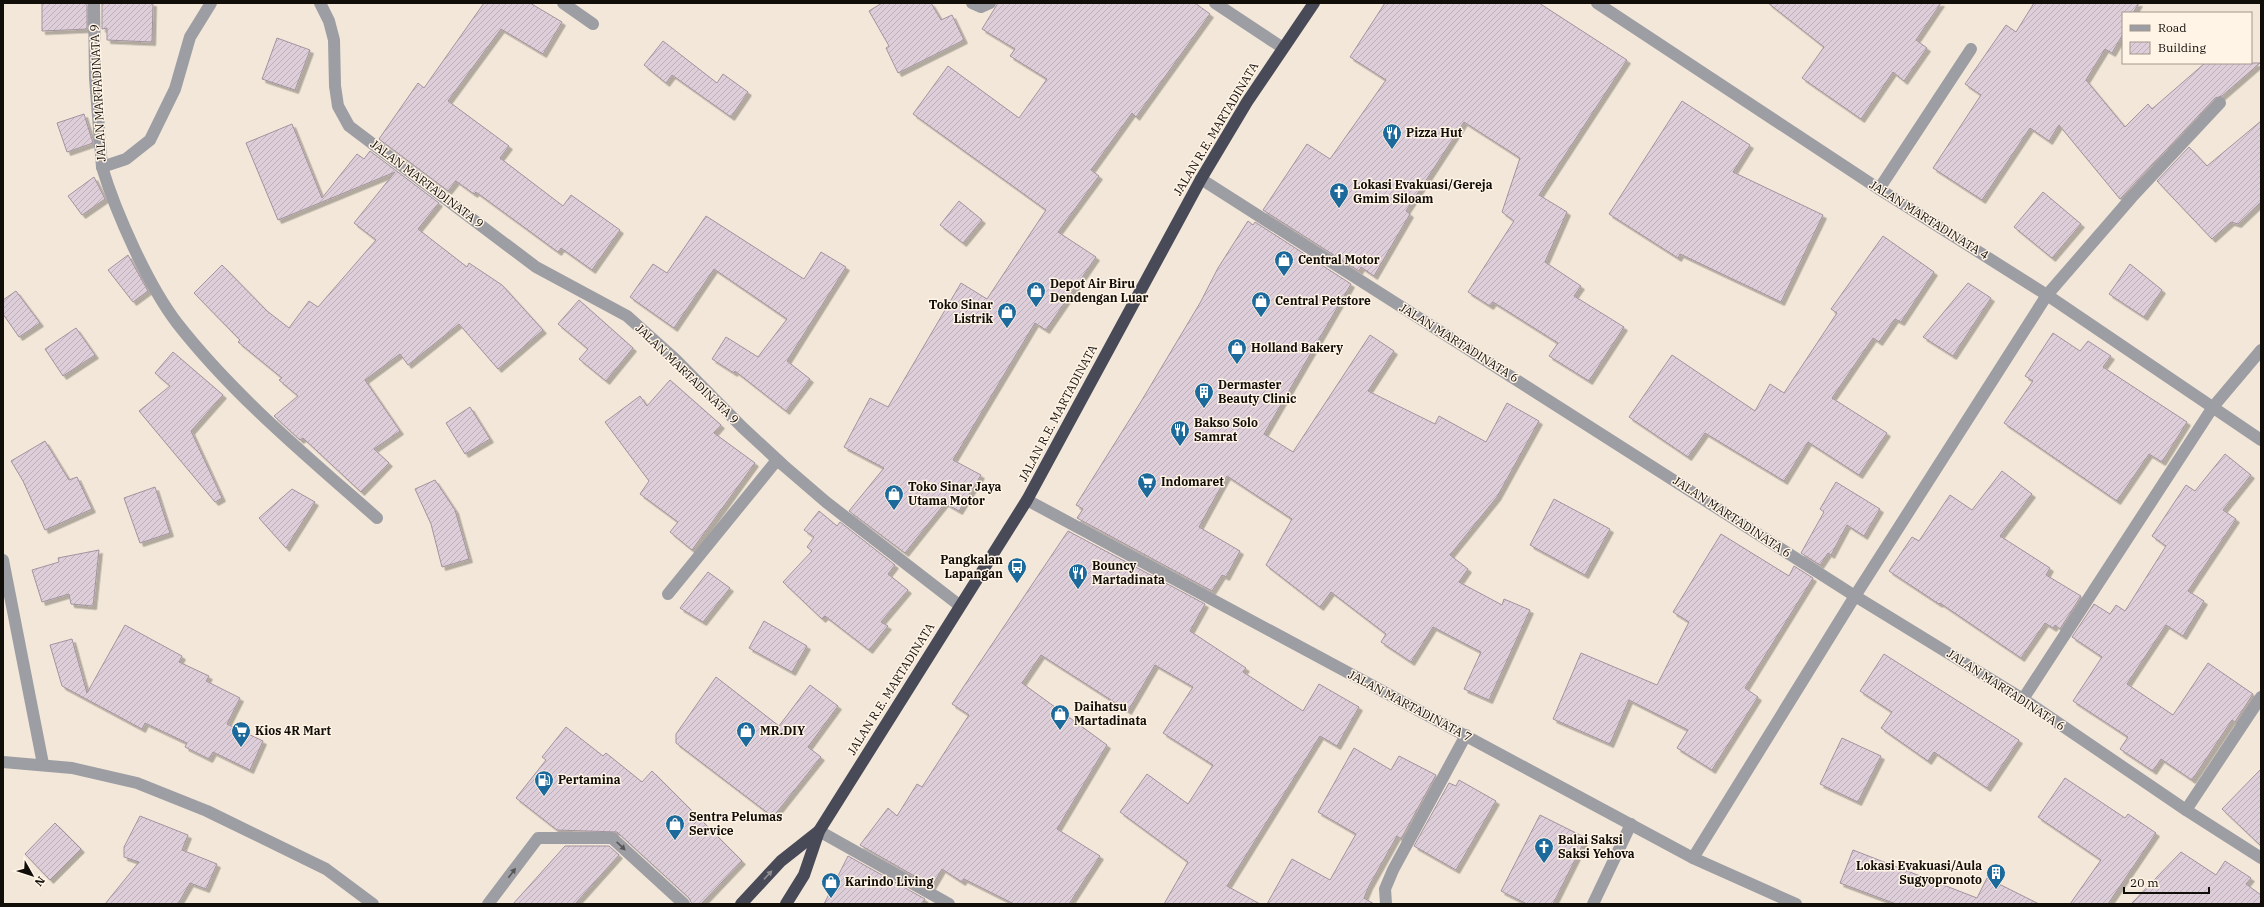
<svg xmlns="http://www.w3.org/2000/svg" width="2264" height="907" font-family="'IBM Plex Serif',serif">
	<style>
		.building { fill: url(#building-hatch); stroke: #a3939e; filter: url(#shadow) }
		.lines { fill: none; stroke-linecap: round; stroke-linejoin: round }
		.minor { stroke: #9d9da4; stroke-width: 12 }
		.highway { stroke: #494a58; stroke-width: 12 }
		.oneway { fill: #575556 }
		.oneway2 { fill: #928e90 }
		.labels { text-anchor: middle; stroke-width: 3; stroke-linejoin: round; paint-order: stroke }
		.street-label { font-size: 12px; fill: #110d09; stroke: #fff4e5 }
		.poi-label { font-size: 12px; font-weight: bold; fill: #110d09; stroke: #fff4e5; text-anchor: start }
	</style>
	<defs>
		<pattern id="building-hatch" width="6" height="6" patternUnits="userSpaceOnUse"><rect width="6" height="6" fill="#deced9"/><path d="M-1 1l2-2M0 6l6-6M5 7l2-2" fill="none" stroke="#bdb0b9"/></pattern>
		<filter id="shadow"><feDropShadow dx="3.5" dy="3.5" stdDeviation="0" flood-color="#0004"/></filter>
	</defs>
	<rect width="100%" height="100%" fill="#f2e7d8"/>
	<g class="building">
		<polygon points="42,3 87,3 87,29 42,31"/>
		<polygon points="102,3 153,3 152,42 107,40 107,28 102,29"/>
		<polygon points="484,3 530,3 562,22 543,54 501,29 448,101 509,146 500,158 563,206 571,195 620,230 592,270 561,248 558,252 476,192 474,194 456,181 448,191 379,139 418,83 424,88"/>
		<polygon points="882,3 931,3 941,20 952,15 964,40 898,73 886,48 889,46 869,11"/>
		<polygon points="998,3 1195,3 1210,14 1136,117 1132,113 1091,170 1099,176 1058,232 1096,257 1046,330 1035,323 953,460 981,475 959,511 945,503 905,553 849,511 884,468 844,447 870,398 888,407 961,283 987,299 1046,210 913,114 948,66 1019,118 1047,79 1010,56 1015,49 982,29"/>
		<polygon points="1385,3 1539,3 1627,60 1539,195 1567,212 1545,262 1581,286 1574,296 1624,327 1589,381 1549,356 1558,343 1493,302 1490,306 1468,292 1514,221 1502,212 1520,158 1464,122 1406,211 1410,214 1374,276 1361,267 1359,271 1263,210 1307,144 1330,159 1386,80 1350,57"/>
		<polygon points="1768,3 1941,3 1916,40 1927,48 1904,81 1893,72 1861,119 1802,78 1824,47"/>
		<polygon points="2034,3 2139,3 2133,13 2123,13 2123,34 2112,53 2105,49 2086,80 2125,127 2148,104 2152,109 2205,63 2260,63 2222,96 2215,98 2120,199 2059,125 2049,141 2030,128 1982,200 1933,168 1981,95 1965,84 2006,25 2016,32"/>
		<polygon points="277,38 310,50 295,90 262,79"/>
		<polygon points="663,41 717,83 723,74 748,92 731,117 672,75 666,83 644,65"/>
		<polygon points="1682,101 1750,145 1733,172 1823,215 1781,302 1680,254 1678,258 1609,214"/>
		<polygon points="84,114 93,143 67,152 57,123"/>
		<polygon points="2261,121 2261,202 2238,224 2231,222 2212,239 2157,181 2189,147 2207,166"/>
		<polygon points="292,124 322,198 357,154 364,159 370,151 439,203 418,229 467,267 469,263 502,285 543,330 498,369 459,324 408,365 400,354 365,380 400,431 374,449 389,463 361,492 303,438 300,440 274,416 298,396 279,380 282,378 238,342 240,340 194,293 222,265 267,311 289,328 309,301 318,307 376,240 354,223 395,172 278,220 246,143"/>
		<polygon points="94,177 105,199 82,215 68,196"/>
		<polygon points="2043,192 2081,224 2052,258 2014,227"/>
		<polygon points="959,201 982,220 963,243 940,225"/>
		<polygon points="706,216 804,279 821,252 846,267 787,361 810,379 786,411 735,371 734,373 712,359 726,337 758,357 787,319 714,269 674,328 630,297 653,264 667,273"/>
		<polygon points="1248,221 1253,225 1255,222 1351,284 1264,434 1293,452 1370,335 1394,351 1368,391 1435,424 1439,416 1486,442 1507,403 1539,421 1497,497 1450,555 1468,569 1459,582 1502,605 1504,599 1530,610 1489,700 1464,689 1481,652 1433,627 1411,662 1381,642 1386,634 1331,592 1320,607 1266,565 1292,519 1227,476 1199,527 1240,551 1226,577 1222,575 1212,591 1077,518 1083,509 1076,505 1142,400 1200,303 1218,268"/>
		<polygon points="1883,236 1934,272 1901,322 1895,319 1879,342 1873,338 1832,398 1887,433 1859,475 1808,442 1784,481 1705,433 1688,457 1629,417 1672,355 1755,411 1770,384 1784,393 1837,313 1831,309"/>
		<polygon points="128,255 148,291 133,302 108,270"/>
		<polygon points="2130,264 2162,290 2144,317 2109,294"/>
		<polygon points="1968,283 1991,298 1953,356 1923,337"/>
		<polygon points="16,291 40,323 19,337 3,314 3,300"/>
		<polygon points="579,300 633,348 606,381 579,359 588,349 558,324"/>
		<polygon points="76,328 95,355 63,376 45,349"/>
		<polygon points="2053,333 2080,351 2088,341 2111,356 2103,367 2187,422 2162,462 2149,454 2117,501 2004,423 2033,381 2025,376"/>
		<polygon points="173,352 223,395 191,431 222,498 215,502 139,411 170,386 155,373"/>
		<polygon points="670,380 721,425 714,433 755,463 692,550 670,532 678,522 640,494 649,481 605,422 640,396 647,406"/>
		<polygon points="470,407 490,439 465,454 446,423"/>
		<polygon points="45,441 69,480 77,477 92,509 45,530 23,481 11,461"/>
		<polygon points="2225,454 2251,475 2223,510 2236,519 2188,591 2204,601 2183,636 2166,625 2127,684 2173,715 2208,663 2253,694 2235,722 2232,720 2192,780 2161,759 2153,771 2120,749 2128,737 2073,701 2102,657 2072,637 2094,604 2110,614 2116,605 2125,611 2166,546 2152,536 2186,485 2195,491"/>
		<polygon points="2002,471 2032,494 2000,536 2050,568 2046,575 2081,596 2060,629 2055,625 2053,628 2045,623 2021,658 1940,603 1939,604 1889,571 1912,537 1919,541 1950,495 1972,510"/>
		<polygon points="435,480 455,510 469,559 442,567 431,524 415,489"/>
		<polygon points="1836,482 1880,509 1864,536 1847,525 1831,555 1828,553 1820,565 1801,553 1824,512 1820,509"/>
		<polygon points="155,487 170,533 140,543 124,498"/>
		<polygon points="292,489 315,502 286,548 259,518"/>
		<polygon points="1554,499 1610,529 1585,575 1530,545"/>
		<polygon points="819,511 837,526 840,522 895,565 888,574 908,590 881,622 888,626 869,650 825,616 822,619 783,582 812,551 807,547 814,537 804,530"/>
		<polygon points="1068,531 1205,604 1190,631 1246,668 1243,672 1303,711 1319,684 1359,707 1337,746 1320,736 1227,886 1260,904 1164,904 1188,862 1120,812 1147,774 1188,804 1213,765 1163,733 1193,687 1155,665 1128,711 1041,655 1022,683 1107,745 1057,829 1100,856 1069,904 1014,904 964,879 962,882 942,869 932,886 860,845 888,808 897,816 917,784 922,787 969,715 952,704"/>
		<polygon points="1721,534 1789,576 1794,566 1813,578 1745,688 1758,697 1712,770 1677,748 1688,730 1629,700 1610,744 1553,719 1581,653 1657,685 1689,622 1673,612"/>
		<polygon points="99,550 93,606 71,604 69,594 42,602 32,570 59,562 58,558"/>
		<polygon points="708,572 730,588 703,622 680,608"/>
		<polygon points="764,621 807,646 792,672 749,648"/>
		<polygon points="125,625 182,656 179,662 209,676 206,681 240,698 227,724 263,741 250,770 213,752 209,759 185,747 187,743 145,723 142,729 62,686 50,645 72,639 87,693"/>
		<polygon points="1884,654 2019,740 1987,788 1934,752 1928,761 1881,728 1892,712 1860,691"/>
		<polygon points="716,677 779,726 810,685 838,706 808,747 821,757 773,817 676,743 676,734"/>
		<polygon points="566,727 603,756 606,753 642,782 652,771 742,861 701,904 692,904 689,898 617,832 557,830 516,798 546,760 542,757"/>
		<polygon points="1842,738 1881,756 1858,802 1820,784"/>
		<polygon points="1354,748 1391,770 1399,756 1436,775 1401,839 1397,836 1369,886 1364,898 1374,904 1267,904 1292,859 1330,880 1356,834 1318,812"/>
		<polygon points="2261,769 2261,846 2222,809"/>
		<polygon points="2065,778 2125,818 2128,814 2156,833 2108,904 2070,904 2101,860 2038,817"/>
		<polygon points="1459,780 1496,801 1456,870 1414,846 1449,783 1456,786"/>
		<polygon points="1540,815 1586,838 1553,904 1527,904 1501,891"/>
		<polygon points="140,816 188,835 182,850 217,864 206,889 190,883 178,904 105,904 139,862 124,857 124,847"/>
		<polygon points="55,823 81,849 50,880 25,854"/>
		<polygon points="565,846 609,846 619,855 575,904 513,904"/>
		<polygon points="1853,850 1977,898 1987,878 2039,904 1896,904 1840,883"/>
		<polygon points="2181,852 2216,875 2225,861 2251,878 2246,884 2261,895 2261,904 2131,904"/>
		<polygon points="848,856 925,899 922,904 824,904"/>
	</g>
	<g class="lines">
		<g class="minor">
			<polyline points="94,3 95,78 102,167 126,159 150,140 175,89 190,37 211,3"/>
			<polyline points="320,3 329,21 334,40 335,86 338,106 349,126 536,267 627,316 675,359 742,427 783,465 826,502 959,605"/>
			<polyline points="563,3 593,24"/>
			<polyline points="972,3 981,7 990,3"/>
			<polyline points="1215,3 1283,48"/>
			<polyline points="1597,3 1879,189 2047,295 2261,440"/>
			<path d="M102,167C116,213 148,285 177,323C234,396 308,457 377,518"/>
			<polyline points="1201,179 1855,596 2023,699 2186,810 2261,858"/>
			<polyline points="1879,189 1971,49"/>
			<polyline points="1027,500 1693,858 1796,904"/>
			<polyline points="3,560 43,764"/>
			<polyline points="668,594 777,460"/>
			<polyline points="2023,699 2213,407 2261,350"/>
			<polyline points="3,762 72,768 137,783 207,811 326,869 373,904"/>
			<polyline points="2186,810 2261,697"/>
			<polyline points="819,831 949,904"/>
			<polyline points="1693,858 1855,596 2047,295 2132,197 2220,103"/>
			<polyline points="488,904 538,838 612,838 684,904"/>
			<polyline points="1386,904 1385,889 1393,870 1466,735"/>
			<polyline points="1593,904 1631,824"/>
		</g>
		<g class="highway">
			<polyline points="741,904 781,861 819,831"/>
			<polyline points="786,904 804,875 819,831 1027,500 1201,179 1247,102 1314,3"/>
		</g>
	</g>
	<defs><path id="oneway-solid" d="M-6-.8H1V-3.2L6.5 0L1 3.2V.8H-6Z"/></defs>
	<g class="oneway">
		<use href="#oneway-solid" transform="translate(621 846) rotate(43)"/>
		<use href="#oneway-solid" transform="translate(512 873) rotate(-53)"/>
	</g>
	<use class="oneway2" href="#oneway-solid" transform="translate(768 875) rotate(-47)"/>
	<defs>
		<g id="restaurant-pin" transform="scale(1)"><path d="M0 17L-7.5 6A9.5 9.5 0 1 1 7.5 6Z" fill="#1c6a9c" stroke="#fff4e5"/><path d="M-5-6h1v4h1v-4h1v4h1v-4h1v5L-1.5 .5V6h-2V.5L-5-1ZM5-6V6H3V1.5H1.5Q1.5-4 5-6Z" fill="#fff"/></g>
		<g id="church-pin" transform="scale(1)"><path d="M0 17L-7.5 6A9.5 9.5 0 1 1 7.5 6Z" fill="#1c6a9c" stroke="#fff4e5"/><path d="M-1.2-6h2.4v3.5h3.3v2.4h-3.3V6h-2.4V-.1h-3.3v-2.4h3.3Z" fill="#fff"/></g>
		<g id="shop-pin" transform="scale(1)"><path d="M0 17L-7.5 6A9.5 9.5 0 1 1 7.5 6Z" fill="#1c6a9c" stroke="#fff4e5"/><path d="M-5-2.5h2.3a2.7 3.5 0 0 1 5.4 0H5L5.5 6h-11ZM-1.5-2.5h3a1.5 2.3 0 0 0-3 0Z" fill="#fff"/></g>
		<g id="building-pin" transform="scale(1)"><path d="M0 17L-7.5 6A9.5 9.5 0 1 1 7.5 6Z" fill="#1c6a9c" stroke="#fff4e5"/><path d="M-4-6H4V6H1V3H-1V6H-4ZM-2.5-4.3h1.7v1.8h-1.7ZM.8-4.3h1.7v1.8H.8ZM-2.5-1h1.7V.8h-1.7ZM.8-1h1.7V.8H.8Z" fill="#fff"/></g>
		<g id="supermarket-pin" transform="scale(1)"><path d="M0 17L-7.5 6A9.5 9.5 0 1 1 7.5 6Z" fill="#1c6a9c" stroke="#fff4e5"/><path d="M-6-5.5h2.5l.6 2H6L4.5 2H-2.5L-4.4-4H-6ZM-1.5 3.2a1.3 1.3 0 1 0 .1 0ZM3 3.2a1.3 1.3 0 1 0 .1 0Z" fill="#fff"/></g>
		<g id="bus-pin" transform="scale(1)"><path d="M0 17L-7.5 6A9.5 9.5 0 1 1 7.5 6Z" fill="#1c6a9c" stroke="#fff4e5"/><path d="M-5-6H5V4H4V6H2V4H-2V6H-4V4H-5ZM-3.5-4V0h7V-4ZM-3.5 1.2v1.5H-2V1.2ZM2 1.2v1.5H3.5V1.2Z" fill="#fff"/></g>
		<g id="fuel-pin" transform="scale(1)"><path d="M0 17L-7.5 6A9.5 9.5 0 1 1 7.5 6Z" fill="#1c6a9c" stroke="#fff4e5"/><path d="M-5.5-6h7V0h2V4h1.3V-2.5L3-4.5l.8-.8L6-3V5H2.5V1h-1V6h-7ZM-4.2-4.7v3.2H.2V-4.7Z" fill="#fff"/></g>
	</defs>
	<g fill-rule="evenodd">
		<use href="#restaurant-pin" x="1392" y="133"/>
		<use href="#church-pin" x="1339" y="192"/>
		<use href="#shop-pin" x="1284" y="260"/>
		<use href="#shop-pin" x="1036" y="291"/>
		<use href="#shop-pin" x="1261" y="301"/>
		<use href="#shop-pin" x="1007" y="312"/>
		<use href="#shop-pin" x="1237" y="348"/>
		<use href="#building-pin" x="1204" y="392"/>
		<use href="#restaurant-pin" x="1180" y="430"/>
		<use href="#supermarket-pin" x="1147" y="482"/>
		<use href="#shop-pin" x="894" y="494"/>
		<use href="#bus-pin" x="1017" y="567"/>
		<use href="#restaurant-pin" x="1078" y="573"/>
		<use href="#shop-pin" x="1060" y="714"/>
		<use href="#supermarket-pin" x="241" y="731"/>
		<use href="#shop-pin" x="746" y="731"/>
		<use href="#fuel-pin" x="544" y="780"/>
		<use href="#shop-pin" x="675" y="824"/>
		<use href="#church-pin" x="1544" y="847"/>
		<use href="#building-pin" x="1996" y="873"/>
		<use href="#shop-pin" x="831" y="882"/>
	</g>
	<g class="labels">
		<g class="street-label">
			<text transform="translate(98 93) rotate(-93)" y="4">JALAN MARTADINATA 9</text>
			<text transform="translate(1216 129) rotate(-59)" y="4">JALAN R.E. MARTADINATA</text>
			<text transform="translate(427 184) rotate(37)" y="4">JALAN MARTADINATA 9</text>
			<text transform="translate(1929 220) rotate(32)" y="4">JALAN MARTADINATA 4</text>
			<text transform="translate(1459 343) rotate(32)" y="4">JALAN MARTADINATA 6</text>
			<text transform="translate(687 374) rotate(44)" y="4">JALAN MARTADINATA 9</text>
			<text transform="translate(1058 413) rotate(-62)" y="4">JALAN R.E. MARTADINATA</text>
			<text transform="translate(1732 517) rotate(33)" y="4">JALAN MARTADINATA 6</text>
			<text transform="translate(891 689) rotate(-58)" y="4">JALAN R.E. MARTADINATA</text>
			<text transform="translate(2006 690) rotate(33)" y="4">JALAN MARTADINATA 6</text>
			<text transform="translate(1410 706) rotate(28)" y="4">JALAN MARTADINATA 7</text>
		</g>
		<g class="poi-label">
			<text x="1406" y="137">Pizza Hut</text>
			<text x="1353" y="189">Lokasi Evakuasi/Gereja<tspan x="1353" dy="14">Gmim Siloam</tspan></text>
			<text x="1298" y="264">Central Motor</text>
			<text x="1050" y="288">Depot Air Biru<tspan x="1050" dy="14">Dendengan Luar</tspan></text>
			<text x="1275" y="305">Central Petstore</text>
			<text x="993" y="309" text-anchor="end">Toko Sinar<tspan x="993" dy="14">Listrik</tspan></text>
			<text x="1251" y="352">Holland Bakery</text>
			<text x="1218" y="389">Dermaster<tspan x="1218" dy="14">Beauty Clinic</tspan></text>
			<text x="1194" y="427">Bakso Solo<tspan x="1194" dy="14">Samrat</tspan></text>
			<text x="1161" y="486">Indomaret</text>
			<text x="908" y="491">Toko Sinar Jaya<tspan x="908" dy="14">Utama Motor</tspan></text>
			<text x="1003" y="564" text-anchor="end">Pangkalan<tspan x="1003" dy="14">Lapangan</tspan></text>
			<text x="1092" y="570">Bouncy<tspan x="1092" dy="14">Martadinata</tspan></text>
			<text x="1074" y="711">Daihatsu<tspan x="1074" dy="14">Martadinata</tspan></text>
			<text x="255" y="735">Kios 4R Mart</text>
			<text x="760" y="735">MR.DIY</text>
			<text x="558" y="784">Pertamina</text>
			<text x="689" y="821">Sentra Pelumas<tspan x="689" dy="14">Service</tspan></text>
			<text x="1558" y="844">Balai Saksi<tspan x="1558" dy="14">Saksi Yehova</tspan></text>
			<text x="1982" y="870" text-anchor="end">Lokasi Evakuasi/Aula<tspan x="1982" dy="14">Sugyopronoto</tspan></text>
			<text x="845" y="886">Karindo Living</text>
		</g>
	</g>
	<rect width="2264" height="907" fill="none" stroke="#110d09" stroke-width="8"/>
	<rect x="2122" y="12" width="130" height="52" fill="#fff4e5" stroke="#a0988d"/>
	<rect x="2130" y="25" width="20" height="6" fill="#9d9da4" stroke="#a0988d"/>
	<text x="2158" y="32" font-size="12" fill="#110d09">Road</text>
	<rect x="2130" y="42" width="20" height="12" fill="url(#building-hatch)" stroke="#a0988d"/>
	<text x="2158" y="52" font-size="12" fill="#110d09">Building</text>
	<g transform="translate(32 875) rotate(129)" stroke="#fff4e5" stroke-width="3" paint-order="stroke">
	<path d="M0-3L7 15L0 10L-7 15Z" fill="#110d09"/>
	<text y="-6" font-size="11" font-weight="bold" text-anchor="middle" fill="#110d09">N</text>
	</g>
	<path d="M2124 887v6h85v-6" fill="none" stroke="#110d09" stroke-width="2"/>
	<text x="2130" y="887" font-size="12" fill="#110d09" stroke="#fff4e5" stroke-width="3" paint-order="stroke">20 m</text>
</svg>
